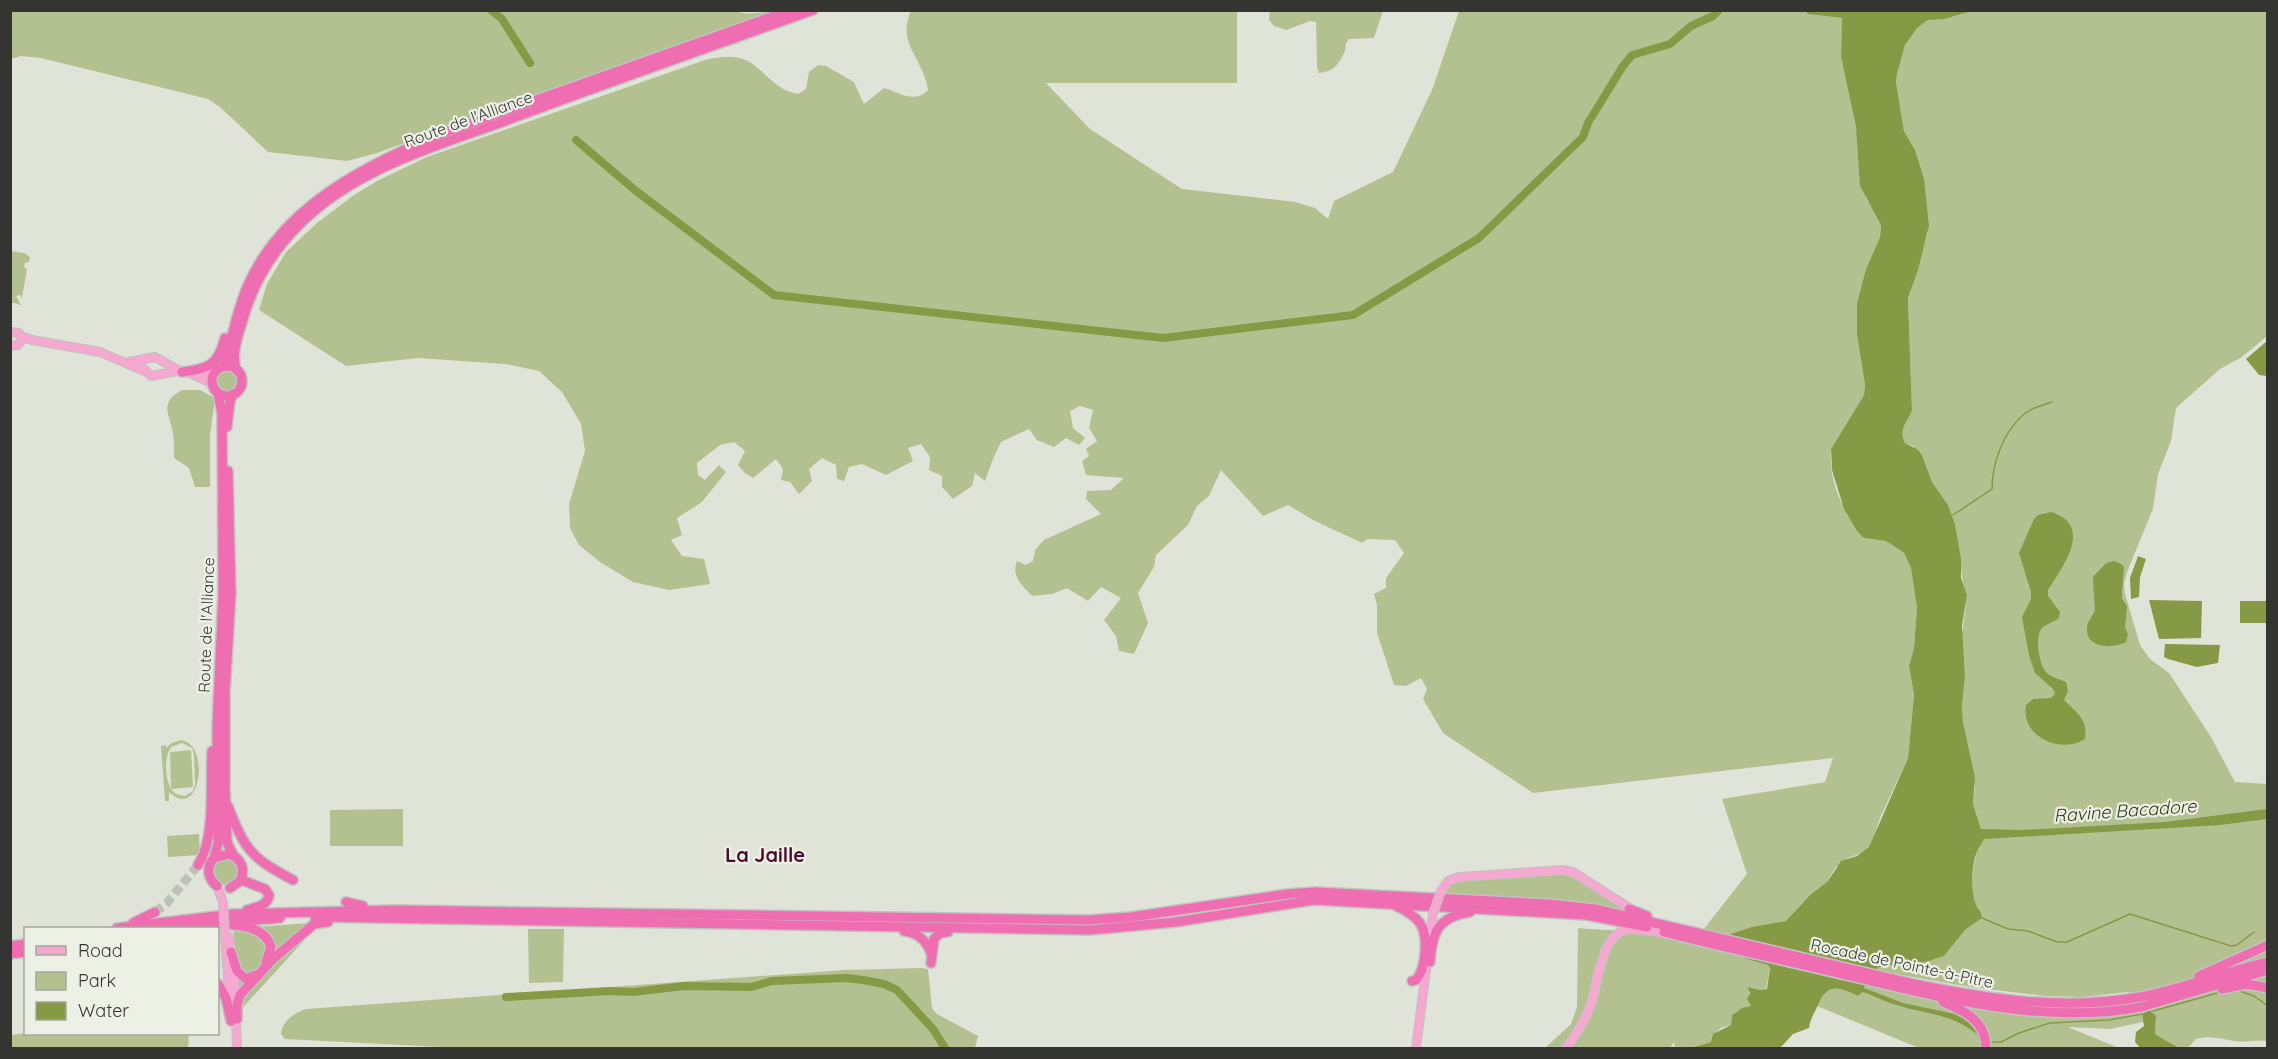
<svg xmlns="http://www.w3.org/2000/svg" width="2278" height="1059" font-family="Quicksand,sans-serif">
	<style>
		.green { fill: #b3c190; fill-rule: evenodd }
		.water { fill: #869a45 }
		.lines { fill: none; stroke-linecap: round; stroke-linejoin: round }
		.stream { stroke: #869a45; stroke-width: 1.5 }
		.river { stroke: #869a45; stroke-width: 8 }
		.highway-tunnel { stroke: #bec1b7; stroke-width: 9; stroke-dasharray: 9 4.5; stroke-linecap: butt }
		.major-casing { stroke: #c2c2c1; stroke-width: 10 }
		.highway-casing { stroke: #c2c2c1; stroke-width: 12 }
		.major { stroke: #f5a8d0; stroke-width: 8 }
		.highway { stroke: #ef6eb1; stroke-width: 9 }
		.major-bridge-casing { stroke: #c2c2c1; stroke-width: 10; stroke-linecap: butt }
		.major-bridge { stroke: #f5a8d0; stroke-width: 8 }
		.labels { text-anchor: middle; stroke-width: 4.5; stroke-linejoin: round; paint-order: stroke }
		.street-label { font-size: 16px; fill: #343531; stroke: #edf1e5 }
		.water-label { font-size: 18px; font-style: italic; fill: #313a15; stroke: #edf1e5 }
		.quarter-label { font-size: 20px; font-weight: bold; fill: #4a0c30; stroke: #edf1e5 }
	</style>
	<rect width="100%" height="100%" fill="#e0e4d8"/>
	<g class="green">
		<path d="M733,10C748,17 764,11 780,11L664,49L377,153L347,161L268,152L220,107L208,99L41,58L21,56L11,59V11Z"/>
		<path d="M1306,10H1383V11L1374,38L1349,39C1344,44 1347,47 1344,53C1339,65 1332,72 1319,73L1317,67L1316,22L1310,21L1286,30L1274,26L1269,20L1270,11C1282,10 1295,14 1306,10Z"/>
		<path d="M911,11H1237V83H1046L1090,129L1182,189L1295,202L1315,208L1328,219L1334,201L1393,172L1432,90L1459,11H1846L1842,14L1841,57L1856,127L1866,198L1877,215L1881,225L1880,237L1866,269L1857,303V335L1865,385L1864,395L1831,449C1828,481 1844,514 1864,538L1886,541L1893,546L1904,553L1911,567L1917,608L1914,648L1909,666L1914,695L1908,758L1880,818L1871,845L1862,853L1848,858L1835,868L1828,881L1810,895L1786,921L1731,936L1703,930L1747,874L1722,799L1825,782L1833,758L1533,793L1443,733L1423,699L1427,689L1421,678L1406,686L1394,685L1377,633V605L1374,594L1386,588V578L1404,553L1395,540L1368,539L1362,543L1313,520L1288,505L1263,516L1221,470L1209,496L1197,506L1188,525L1156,555L1154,567L1138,593L1148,623L1134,654L1119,651L1116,636L1104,620L1121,598L1101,587L1088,601L1067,588L1052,594L1032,596C1022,585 1011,577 1017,561L1026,565L1033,561L1035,550L1044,540L1101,514L1086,499L1087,491L1111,490L1124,478L1086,475L1082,461L1089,456L1086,449L1097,441L1089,428L1093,410L1080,406L1070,411L1073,428L1085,438L1079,445L1066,438L1054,447L1037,440L1029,429L1001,442L993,459L985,481L975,473L972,486L953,499L942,487V476L929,470L930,457L921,444L908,448L913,461L886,475L862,464L849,467L844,481L837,479L836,465L822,458L809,469L812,481L799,494L790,482L781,480L783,469L776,459L753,478L745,473L738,465L745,451L734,442L720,445L697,463L698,475L705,480L719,465L726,472L702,502L677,518L682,535L671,540L682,556L704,559L710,584L669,590L633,582L600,562L579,545L570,528L569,504L585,451L581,424L562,392L539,371L505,364L418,358L346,366L259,310L267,284L286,252L317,223L354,195L379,180L427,157L705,60C717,57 731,55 743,59C764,67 771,89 798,94L806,89L809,72L818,65L826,66L854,82L864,104L884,88C901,93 914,104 928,90C924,59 896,44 911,11Z"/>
		<path d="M1973,11H2267V336L2242,357L2220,369L2176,408L2171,441L2158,474L2153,509L2127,572L2124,584L2125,594L2140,645L2150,659L2169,673L2211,737L2235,782L2267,784V1041C2256,1039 2245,1043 2234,1041C2220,1039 2210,1035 2196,1039L2188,1048H2179L2155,1034L2156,1016L2151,1011L2142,1014L2143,1022L2110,1029L2068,1027L2119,1048H1919L1817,1006C1825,984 1839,985 1856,995L1863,991L1865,984C1951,1007 2073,1035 2158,1005L2128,992L2083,997L2045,996L1970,987L1873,970L1886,965L1913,966L1943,956L1965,930L1982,918L1981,912C1968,901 1972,871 1976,856C1977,850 1982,844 1984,838L1973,804L1975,787L1963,722L1962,705L1965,678L1961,641L1966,606L1955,524L1948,505L1932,482L1922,455L1913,446L1905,443C1898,429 1908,422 1912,410L1908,298L1928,232L1920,167L1915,150L1904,131L1896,82L1897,74L1905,45L1916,28L1928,20L1956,16Z"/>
		<polygon points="11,251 24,253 30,257 29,262 25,263 24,267 27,269 22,298 20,295 16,296 21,305 11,302"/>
		<circle cx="227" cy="381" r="12"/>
		<path d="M182,390H200L215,398L210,435V487H195L189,468L174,458C174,450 174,441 173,433C169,412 159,403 182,390Z"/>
		<path d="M181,740C211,744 201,822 169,792V801H165L161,746L166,745V748L172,743ZM182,743L192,748L194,755L195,784L193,791L185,796L176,794L171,789L193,787L191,750L170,752L171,789C165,778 164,757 171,747Z"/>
		<polygon points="403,809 403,846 330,846 330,810"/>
		<polygon points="199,834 200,855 168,857 167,836"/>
		<circle cx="226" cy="872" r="13"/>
		<polygon points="1557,873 1575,877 1631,914 1443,896 1446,889 1455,882"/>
		<polygon points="321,922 236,1015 225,939 234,938 233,929"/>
		<path d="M1578,928C1600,930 1623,930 1644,933C1664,936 1762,955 1770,967L1766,989L1761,990L1748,987L1751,1006L1737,1011L1732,1015L1731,1025L1721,1028L1715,1033L1711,1042L1699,1048H1675L1674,1042L1670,1048H1545L1571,1024L1577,1007Z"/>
		<polygon points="528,929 564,929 563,982 529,983"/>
		<path d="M921,968L928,969L932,1008L937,1014L978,1036L975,1048H460L285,1039L281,1034C282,1021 295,1012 306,1009L845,970Z"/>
		<polygon points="25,1033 26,1034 189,1034 188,1048 11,1048 11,1035"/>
	</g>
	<g class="water">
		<path d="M1846,10L1973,11L1944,19L1928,20L1917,28L1905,45L1897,74L1896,82L1904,131L1915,150L1924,179L1929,226L1918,270L1908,298L1912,410C1908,422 1898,429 1905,443L1917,449L1922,455L1932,482L1948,505L1955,524L1961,559V578L1967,595L1962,626L1965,678L1962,705L1963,722L1975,778L1973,804L1981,829L2022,830L2165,822L2267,809V819L2220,825L1984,839C1982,844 1979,847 1977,852C1971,865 1969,902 1981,912L1982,918L1965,930L1944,956L1913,966L1886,965L1878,968L1869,975L1864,988L1903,1003L1955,1014L1966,1020L1980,1034V1037C1963,1021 1943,1016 1920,1011C1903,1008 1883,1001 1867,993L1862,992L1858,996C1840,987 1827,982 1818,1005C1815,1012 1810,1019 1809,1028L1793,1034L1780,1048H1692L1711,1042L1713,1034L1731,1025L1732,1015L1742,1008L1751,1006L1747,999L1750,993L1747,987L1761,990L1767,989L1770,968L1768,965L1744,958L1729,946L1731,934L1752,927L1786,921L1810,895L1828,881L1841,861L1857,856L1869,847L1908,758L1914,695L1909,666L1914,648L1917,608L1911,568L1904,553L1886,541L1864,538L1857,531L1844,509L1832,470L1831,449L1864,395L1865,385L1857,335V303L1866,269L1880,237L1881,225L1860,186L1856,127L1841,57L1842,14Z"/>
		<polygon points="2267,341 2267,376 2259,375 2246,359"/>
		<path d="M2051,512C2095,525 2062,568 2048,590V596L2060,612L2059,618C2054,622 2046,624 2042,628C2034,637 2039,667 2048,674C2053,678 2060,679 2066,682L2068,691L2064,700C2077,713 2088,719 2085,739C2060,755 2020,736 2026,705L2033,699L2051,698L2055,694L2053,689L2035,673L2029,655L2022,617L2031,599V592L2019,553L2034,519L2038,515Z"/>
		<polygon points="2138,556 2146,559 2140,577 2139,597 2131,599 2130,578"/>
		<path d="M2114,561L2121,564L2124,567L2122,592V599L2127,606L2125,627L2128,635L2126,642C2113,649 2085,649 2087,627C2088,620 2093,616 2095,610C2095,606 2093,584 2093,577L2106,563Z"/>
		<polygon points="2149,600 2202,601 2201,638 2159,639"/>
		<rect x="2240" y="601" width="27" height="22"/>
		<polygon points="2165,644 2220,645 2218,663 2197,667 2168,659 2164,657"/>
		<polygon points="2150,1010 2156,1016 2155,1034 2179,1048 2140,1048 2135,1042 2136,1032 2144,1026 2142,1014"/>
	</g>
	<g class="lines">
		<g class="stream">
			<path d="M1953,515L1992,489C1992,464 2003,433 2022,416C2030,408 2041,406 2052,402"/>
			<polyline points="1982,918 2008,929 2028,931 2057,942 2067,942 2130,914 2231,946 2237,945 2254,932"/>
			<polyline points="2237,990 2254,996 2268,1006"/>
			<polyline points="2153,1011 2221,992"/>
			<polyline points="1991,1042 2001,1042 2019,1033 2050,1023 2109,1020 2142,1014"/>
		</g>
		<g class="river">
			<polyline points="491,10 502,19 530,63"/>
			<polyline points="1810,10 1852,15"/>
			<polyline points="576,140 636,191 774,295 1163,338 1353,315 1479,238 1583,137 1588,123 1623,66 1632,55 1670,44 1691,26 1713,16 1719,10"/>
			<polyline points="506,997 610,991 633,992 684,986 751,987 772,981 846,978 863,980 884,984 897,990 933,1029 945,1048"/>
		</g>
		<polyline class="highway-tunnel" points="155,912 167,903 198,865"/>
		<g class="major-casing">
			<g id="major">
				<polyline points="10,332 19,333 22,339 18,345 10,346"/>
				<polyline points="21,336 32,340 100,352 144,371"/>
				<polyline points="129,362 155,357 180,371 192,374 213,384"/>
				<polyline points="143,368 151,376 178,371"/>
				<polyline points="196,374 215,373"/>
				<polyline points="217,886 223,902"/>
				<polyline points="1441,891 1448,881 1459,877 1563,870 1573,872 1634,911"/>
				<polyline points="229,937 234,975 237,1048"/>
				<polyline points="225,939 230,1002"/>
				<polyline points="1429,945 1433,914"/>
				<polyline points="1416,1048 1427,963"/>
				<path d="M1566,1048C1576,1035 1585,1020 1591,1004C1598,983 1601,936 1625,930C1638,927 1654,932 1667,934"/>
			</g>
		</g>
		<g class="highway-casing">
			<g id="highway">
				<circle cx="227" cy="381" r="15"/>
				<path d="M223,367C233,339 236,310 249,283C285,204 367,165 443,133L791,10"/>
				<path d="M236,369C231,351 239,333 244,316C259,266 292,225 335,195C386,160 447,142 505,121C607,83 710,47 813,10"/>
				<path d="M182,372C209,369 218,365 225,338"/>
				<polyline points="227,427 230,401 233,394"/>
				<polyline points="228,471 231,594 225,693 225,785 227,842 233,855"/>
				<path d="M228,806C245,851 252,858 293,880"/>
				<polyline points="214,858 218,844 217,727 223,594 222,414 218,393"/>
				<path d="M198,865C216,838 210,785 212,751"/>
				<path d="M244,881L265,889L269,895C268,906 256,907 247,910"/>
				<path d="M217,886C207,878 206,867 214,858L229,854C241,858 246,869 240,881L230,888"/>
				<polyline points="346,902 363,906"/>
				<path d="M1396,906C1405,910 1414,915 1420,923C1429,936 1426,969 1416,980L1412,981"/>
				<polyline points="1629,909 1647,916"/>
				<polyline points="315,917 1090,930 1176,922 1314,900 1586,915 1647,927"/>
				<polyline points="133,923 155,912"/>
				<path d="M233,925C249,926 266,930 271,947L266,962"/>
				<path d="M117,928L233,914L395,910L1089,920L1131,917L1288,894L1316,892L1549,904L1595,909L1914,984C1988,999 2064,1011 2140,997C2183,989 2225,972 2268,962"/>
				<polyline points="166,928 280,918"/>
				<path d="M904,931C918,933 926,940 931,953"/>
				<path d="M1664,932C1725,948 1788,961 1850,976C1945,998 2043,1025 2141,1007L2268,970"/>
				<polyline points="10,946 26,944"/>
				<polyline points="231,952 237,971 246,979 255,975"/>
				<polyline points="10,954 26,952"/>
				<path d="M1430,962C1432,932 1438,917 1470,912"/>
				<polyline points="931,963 934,939 940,933 948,932"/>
				<polyline points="2199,976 2268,945"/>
				<polyline points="218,984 226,998 231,1021"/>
				<polyline points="2222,989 2247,984 2268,988"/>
				<path d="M1943,1002C1965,1011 1986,1021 1986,1048"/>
				<polyline points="237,1019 237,1005 240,995 273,959 314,924 328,922"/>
			</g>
		</g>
		<use href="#major" class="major"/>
		<use href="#highway" class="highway"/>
		<g class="major-bridge-casing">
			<g id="major-bridge">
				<polyline points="223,902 225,938"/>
				<polyline points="1433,914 1441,891"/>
			</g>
		</g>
		<use href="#major-bridge" class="major-bridge"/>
	</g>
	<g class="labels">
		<g class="street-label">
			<text transform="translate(468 119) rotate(-20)" y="6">Route de l'Alliance</text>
			<text transform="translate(206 625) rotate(-88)" y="6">Route de l'Alliance</text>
			<text transform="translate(1902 963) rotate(12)" y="6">Rocade de Pointe-à-Pitre</text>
		</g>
		<g class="water-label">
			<text transform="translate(2125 811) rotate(-4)" y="6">Ravine Bacadore</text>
		</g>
		<g class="quarter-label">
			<text x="765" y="862">La Jaille</text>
		</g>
	</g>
	<rect width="2278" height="1059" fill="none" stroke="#343531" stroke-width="24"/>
	<rect x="24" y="927" width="195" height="108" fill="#edf1e5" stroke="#a3a69d" stroke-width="1.5"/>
	<rect x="36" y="946" width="30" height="9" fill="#f5a8d0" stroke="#a3a69d" stroke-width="1.5"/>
	<text x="78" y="957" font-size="18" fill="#343531">Road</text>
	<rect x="36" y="972" width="30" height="18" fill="#b3c190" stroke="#a3a69d" stroke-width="1.5"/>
	<text x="78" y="987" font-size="18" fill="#343531">Park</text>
	<rect x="36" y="1002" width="30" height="18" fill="#869a45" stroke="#a3a69d" stroke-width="1.5"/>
	<text x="78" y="1017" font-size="18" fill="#343531">Water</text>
</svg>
